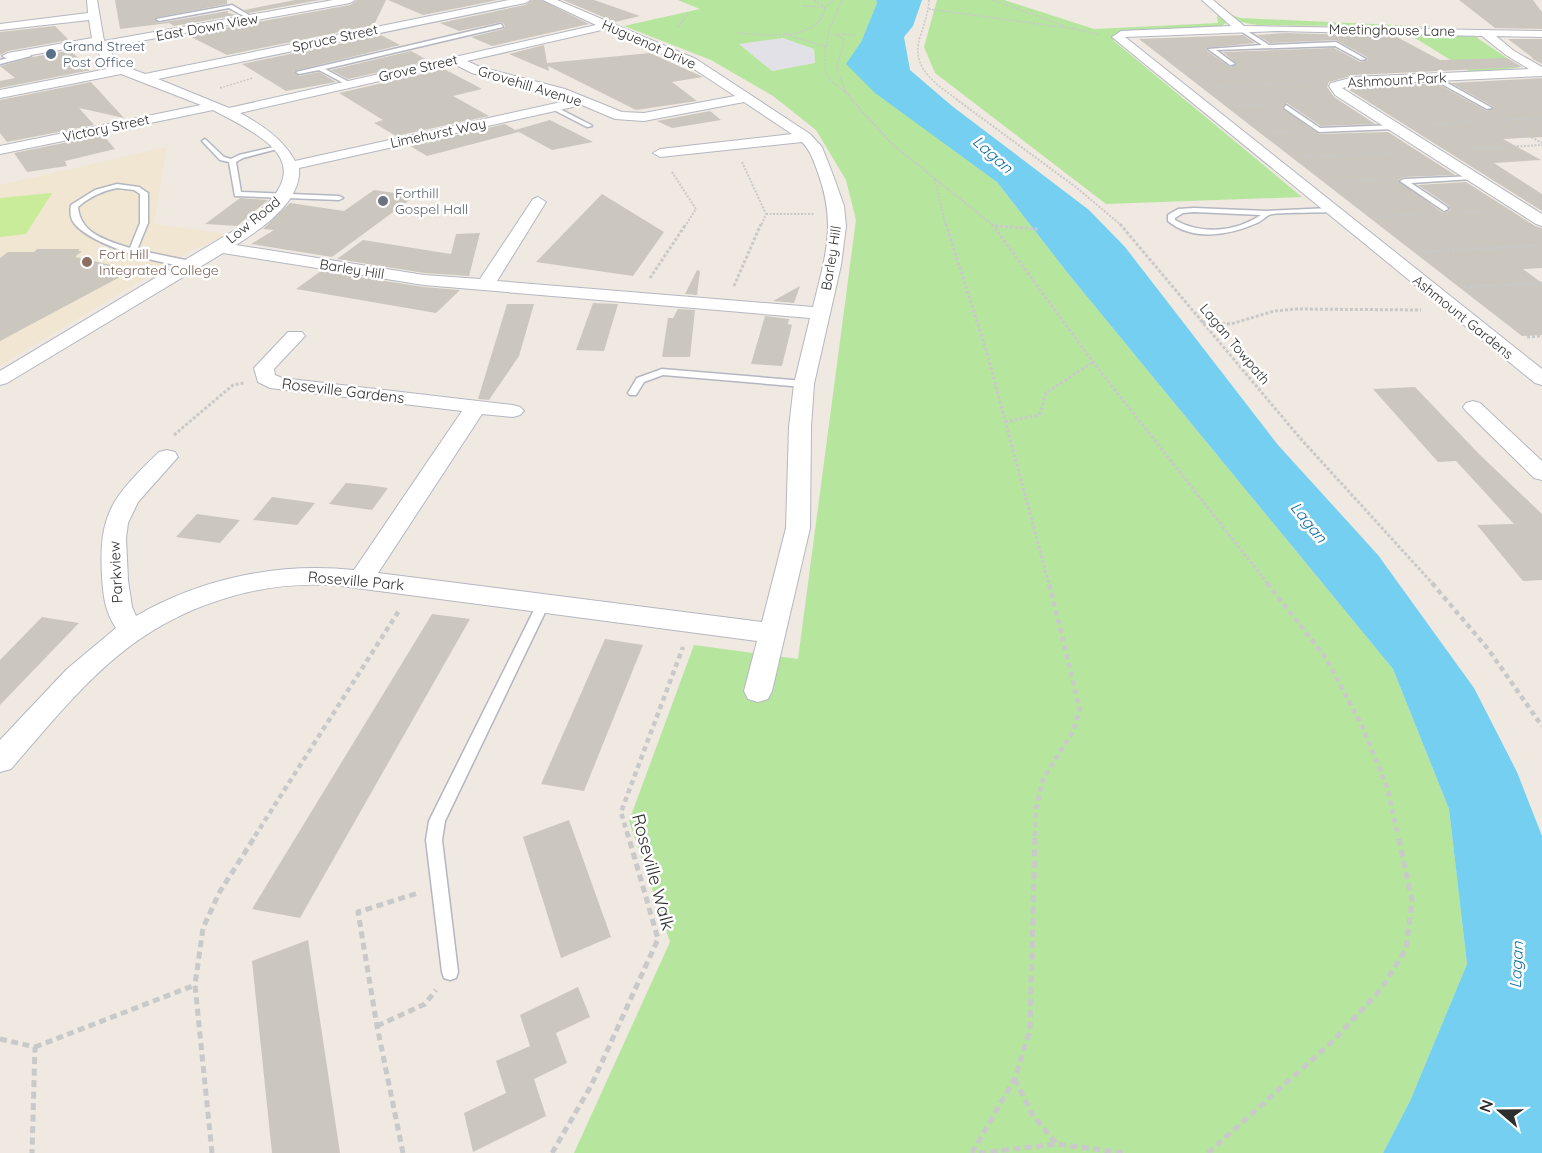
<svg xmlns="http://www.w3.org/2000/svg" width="1542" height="1153" font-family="Quicksand,sans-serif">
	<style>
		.industrial { fill: #e3e1e8 }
		.education { fill: #f0e6d1 }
		.green { fill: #b6e59e; fill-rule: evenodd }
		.pitch { fill: #c9ec9a }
		.water { fill: #75cff0 }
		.building { fill: #cbc7bf }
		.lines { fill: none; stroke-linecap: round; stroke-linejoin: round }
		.service-casing { stroke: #b4b7c1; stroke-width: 3 }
		.minor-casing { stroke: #b4b7c1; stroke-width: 2 }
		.path-far4 { stroke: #c9c9c9; stroke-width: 1.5; stroke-dasharray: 2 1.5; stroke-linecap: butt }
		.path-far3 { stroke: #c9c9c9; stroke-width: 2; stroke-dasharray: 2 1.5; stroke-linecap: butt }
		.path-far2 { stroke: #c9c9c9; stroke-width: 3; stroke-dasharray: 3 2; stroke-linecap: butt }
		.path-far1 { stroke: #c9c9c9; stroke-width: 4.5; stroke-dasharray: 5 4; stroke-linecap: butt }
		.path { stroke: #c9c9c9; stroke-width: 5; stroke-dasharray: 7 4.5; stroke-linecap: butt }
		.service { fill: #fff; fill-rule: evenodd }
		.minor { fill: #fff; fill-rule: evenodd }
		.service-dot { fill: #5c6f8a; stroke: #fff; stroke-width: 2 }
		.worship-dot { fill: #6b7280; stroke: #fff; stroke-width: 2 }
		.education-dot { fill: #8d6e63; stroke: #fff; stroke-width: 2 }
		.labels { text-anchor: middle; stroke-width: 5; stroke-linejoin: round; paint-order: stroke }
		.far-street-label { font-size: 14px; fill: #2e2e2e; stroke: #fff }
		.far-service-label { font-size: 14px; fill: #4e5e75; stroke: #fff; text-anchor: start }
		.far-worship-label { font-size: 14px; fill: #5b616d; stroke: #fff; text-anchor: start }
		.far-education-label { font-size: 14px; fill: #785e54; stroke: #fff; text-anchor: start }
		.street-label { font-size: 15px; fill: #2e2e2e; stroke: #fff }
		.water-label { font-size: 16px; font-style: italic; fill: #0d6fa3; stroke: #fff }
		.near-street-label { font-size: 18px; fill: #2e2e2e; stroke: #fff }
	</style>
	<rect width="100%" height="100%" fill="#efe9e1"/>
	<polygon class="industrial" points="783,38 814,49 815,63 772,71 738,43"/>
	<polygon class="education" points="167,147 154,224 230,234 189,252 0,366 0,185"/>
	<g class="green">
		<path d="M678,0H876L877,3L861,42L847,64L997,182L1070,276L1393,669L1449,809L1467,964L1410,1101L1383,1153H574L670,942L629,821L694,645L798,659L856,220L846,180L816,130L773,96L711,60L624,26L700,9ZM783,38L814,49L815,63L772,71L739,44Z"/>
		<polygon points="937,0 1004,0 1094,29 1218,23 1217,15 1226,23 1221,26 1124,31 1116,36 1114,41 1302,197 1106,204 935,73 924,47"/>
		<polygon points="1230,14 1240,18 1437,27 1257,25 1241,22"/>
		<polygon points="1407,33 1476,37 1517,65 1517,68 1470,72"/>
	</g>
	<polygon class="pitch" points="52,193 26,234 0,237 0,198"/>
	<polygon class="water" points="876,0 922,0 913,26 904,37 910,70 952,106 1089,210 1125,247 1278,445 1378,555 1474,688 1517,772 1542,836 1542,1153 1383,1153 1410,1101 1467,964 1449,809 1393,669 1070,276 997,182 875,93 846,64 861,42 877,3"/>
	<g class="building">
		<polygon points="115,0 227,0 227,4 154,18 159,23 228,11 228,13 237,15 174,26 169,23 120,29"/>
		<polygon points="295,0 320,0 249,13 244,10"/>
		<polygon points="357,0 386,0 374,25 227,55 187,35 350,5"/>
		<polygon points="388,0 498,0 423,15"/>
		<polygon points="532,0 541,0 589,24 492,46 471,37 504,29 505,26 502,22 459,31 440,23 525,5"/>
		<polygon points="563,0 594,0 640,16 615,22"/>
		<polygon points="1459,0 1533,0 1542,12 1542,29 1495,28"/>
		<polygon points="55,26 69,40 8,51 0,55 0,32"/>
		<polygon points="1285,33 1395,36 1440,60 1507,58 1522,67 1354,75 1329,82 1327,87 1334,97 1375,124 1321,126 1287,103 1282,108 1319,134 1388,132 1455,175 1404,177 1398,180 1443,213 1450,210 1448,205 1418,185 1466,182 1535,226 1542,228 1542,268 1523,269 1542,283 1542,335 1522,336 1139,39 1243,35 1255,43 1206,48 1207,51 1230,67 1237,64 1223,52 1334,48 1360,62 1368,60 1367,57 1336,40 1270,43 1257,35"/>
		<polygon points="381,35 400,45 294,71 299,76 319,72 336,82 325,84 286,91 242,64"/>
		<polygon points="1508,39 1542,39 1542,64 1531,58 1533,58"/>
		<polygon points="544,45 547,63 650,53 703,77 672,82 697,101 636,110 548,66 549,71 509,54"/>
		<polygon points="78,49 72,52 91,70 0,88 0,81 15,78 0,66 33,57"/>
		<polygon points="411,51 429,61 348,79 331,70"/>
		<polygon points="444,69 482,89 453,96 489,116 396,136 374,123 383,120 339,93"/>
		<polygon points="1542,78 1542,137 1503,139 1541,160 1494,163 1542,194 1542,211 1348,89 1436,83 1487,111 1494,107 1451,83"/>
		<polygon points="91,82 124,118 79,108 94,125 7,142 0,133 0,100"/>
		<polygon points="710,111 721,120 672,128 657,121"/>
		<polygon points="550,120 593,142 552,150 519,132 427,156 410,146 505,124 515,130"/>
		<polygon points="103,135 115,149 65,161 67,166 27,172 14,153"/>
		<polygon points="374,190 415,196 332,257 251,244 274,230 263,229 290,203 344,211"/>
		<polygon points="602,194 664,232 633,276 536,262"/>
		<polygon points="240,198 268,200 237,226 205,224"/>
		<polygon points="480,233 469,276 424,273 337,259 363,240 451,254 456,234"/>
		<polygon points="37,249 80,249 78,251 82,251 75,257 133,270 0,341 0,258 8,252 34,252"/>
		<polygon points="697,270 700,271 697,295 685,294"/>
		<polygon points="321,271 424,287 460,290 436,313 296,289"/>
		<polygon points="800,286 794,303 773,301"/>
		<polygon points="593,303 618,304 604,351 576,350"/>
		<polygon points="507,304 534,304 519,356 489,400 478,399"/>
		<polygon points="678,309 695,310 690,357 662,357 668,318 673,318"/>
		<polygon points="765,316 789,319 788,324 792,325 782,366 751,364"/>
		<polygon points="1415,387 1479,454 1542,514 1542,580 1523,581 1477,525 1514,524 1456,461 1438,462 1373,389"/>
		<polygon points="346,483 367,485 388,488 372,510 329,504"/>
		<polygon points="272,497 294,500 315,503 297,525 253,520"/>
		<polygon points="197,514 240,520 220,543 176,537"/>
		<polygon points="432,614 470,619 300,918 252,909"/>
		<polygon points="42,617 79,623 0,705 0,660"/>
		<polygon points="605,639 643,645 584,791 541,784"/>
		<polygon points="569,820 611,937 561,958 523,837"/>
		<polygon points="308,940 340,1153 272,1153 252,961"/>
		<polygon points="578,987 590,1017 556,1033 567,1063 534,1079 546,1116 473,1152 464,1113 506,1093 496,1061 530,1046 520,1015"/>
	</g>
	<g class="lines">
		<g class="service-casing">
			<g id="service">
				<polygon points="232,5 254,18 249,19 229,8 159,21 156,19"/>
				<polygon points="501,24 503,27 325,69 351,83 349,86 319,70 299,74 296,72"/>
				<polygon points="1241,27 1269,45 1336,42 1366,59 1361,60 1335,46 1216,50 1235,64 1230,65 1208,49 1262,45 1239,30"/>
				<polygon points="29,53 31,56 0,64 0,60"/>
				<polygon points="1431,76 1435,76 1492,108 1487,109 1431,78"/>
				<polygon points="1286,105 1320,128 1394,125 1397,127 1394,129 1319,132 1284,108"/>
				<polygon points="554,106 591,125 592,126 587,127 552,109"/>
				<polygon points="205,139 224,157 231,159 239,155 278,146 281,148 243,158 236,162 241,192 339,196 343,198 339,200 235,196 229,162 220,160 202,141"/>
				<polygon points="1474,176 1474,178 1472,179 1411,183 1447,207 1448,209 1444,211 1400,181 1404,179"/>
				<path d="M117,184L139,187L148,193V223L137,250L195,262V266C168,268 90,245 74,223C70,218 70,211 71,205L95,190ZM117,188L134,190L140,194V223L130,248C108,241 80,234 78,207C89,197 102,191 117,188Z"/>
				<path d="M1194,208L1267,211L1330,208L1334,210L1330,212C1320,213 1275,212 1269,215C1265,217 1262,221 1257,223C1230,235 1193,242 1168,221V215L1178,209ZM1194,212L1261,215C1236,232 1201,235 1175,220V218L1183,213Z"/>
				<polygon points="662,369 804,381 809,384 804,387 663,375 644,382 636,395 630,395 628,393 637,378"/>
				<polygon points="544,598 550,602 445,821 442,840 458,972 456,978 450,980 444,978 442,972 426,840 429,821 538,602"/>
			</g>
		</g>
		<g class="minor-casing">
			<g id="minor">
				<path d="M87,0H97L104,41L333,0H355L350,3L107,47C116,63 129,68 145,74L509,0H530L525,3L158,79L229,108L596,25L543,0H557L696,59L810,134L822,147L833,175L844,206L846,226L841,265L814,384L811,427L810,528L772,691L768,699L758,702L748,699L744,691L757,641L341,586C261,578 176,606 115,658C76,691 44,731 11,769L0,772V740L67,669L116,628C105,612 103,595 102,576C98,511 115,495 159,452L167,450L175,452L178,457L138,502L128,523L126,538L128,580L132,607L136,616C202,578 280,562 354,570L462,411L270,388L258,382L254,368L288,332H302L305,336L274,369L275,375L282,378L513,405L520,407L524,411L520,415L513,417L482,414L378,573L762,622L786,528L789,427L794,384L810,318L424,285L223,253L7,383L0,385V371L245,224C318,167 277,143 213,110L0,154V146L201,105L121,74L0,98V90L112,68L102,59L94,44L8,59L2,56L8,53L92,38L89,20L0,30V24L88,13ZM606,29L688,65L735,96L644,113L622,112L565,89L480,67L467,61ZM454,64L472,73L570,100L295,161C283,139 262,125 240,113ZM744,102L792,134L660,149L653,153L660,157L802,142C810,150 813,159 817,170C837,224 826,253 813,307L497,281L546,202L538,197L533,199L480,279L424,275L236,245C261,229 302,202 299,168L582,105L615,119L644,121Z"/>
				<polygon points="1202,0 1213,0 1244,26 1542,31 1542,37 1496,36 1514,51 1542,67 1542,76 1354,85 1342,88 1542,214 1542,226 1536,224 1335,95 1329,86 1331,83 1354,77 1529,69 1506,55 1482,36 1279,31 1125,37 1542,369 1542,385 1535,383 1112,37 1121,31 1231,26"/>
				<polygon points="1473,401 1480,403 1542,461 1542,480 1534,478 1466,411 1463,407 1466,403"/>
			</g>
		</g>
		<g class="path-far4">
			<polyline points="814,0 824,6"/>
			<path d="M929,0C928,14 924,24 920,37C910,68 936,84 958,100"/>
			<polyline points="993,0 1065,26"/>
			<polyline points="803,6 825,7 833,0"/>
			<polyline points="929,9 1075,29"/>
			<polyline points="678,27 688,14"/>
			<polyline points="1072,28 1100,35"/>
			<path d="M737,33C764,35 819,43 825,7"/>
			<path d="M784,34L826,47C822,87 831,76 853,100"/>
			<polyline points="833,34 843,38 844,42 836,68 847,94"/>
			<polyline points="838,34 855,35"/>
			<polyline points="826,47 829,30 842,0"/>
			<polyline points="1294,64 1318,79"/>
			<polyline points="1187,68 1204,67"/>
			<polyline points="1212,87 1318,82"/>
			<polyline points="220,88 253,78"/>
		</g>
		<g class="path-far3">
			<polyline points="851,99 892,144 994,226"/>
			<polyline points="956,99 1077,188 1122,226"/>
			<polyline points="1238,106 1272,104"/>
			<polyline points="1501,120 1542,118"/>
			<polyline points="1501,120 1542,143"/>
			<polyline points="1432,125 1475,121"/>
			<polyline points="1270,133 1290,132"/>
			<polyline points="1468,149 1542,145"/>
			<polyline points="1303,157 1394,153"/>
			<polyline points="742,162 766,214 761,226"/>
			<polyline points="672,172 696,209 685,226"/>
			<polyline points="934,179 946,226"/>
			<polyline points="1332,182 1387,180"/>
			<polyline points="1462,212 1484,211"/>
			<polyline points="766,214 814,214"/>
			<polyline points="1375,217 1421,214"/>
		</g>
		<g class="path-far2">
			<polyline points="946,224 987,353 1049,584"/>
			<polyline points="992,224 1093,362 1268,584"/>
			<polyline points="1120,224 1300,438 1433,584"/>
			<polyline points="995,226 1038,229"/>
			<polyline points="1422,252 1542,245"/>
			<polyline points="650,278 686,224"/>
			<polyline points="734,286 761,224"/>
			<polyline points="1464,287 1542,283"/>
			<polyline points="1202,322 1231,324 1274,311 1295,309 1421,310"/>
			<polyline points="1527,337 1542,336"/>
			<path d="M1005,422L1039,415C1044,407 1042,401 1046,393L1093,362"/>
			<polyline points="174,435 233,385 244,383"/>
		</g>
		<g class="path-far1">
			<polyline points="1267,583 1326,658 1362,726 1387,787 1398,836"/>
			<polyline points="1432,583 1488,649 1542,726"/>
			<polyline points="255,836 400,609"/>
			<polyline points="628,836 621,812 683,647"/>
			<polyline points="1035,836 1036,809 1043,779 1072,733 1080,710 1049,583"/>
		</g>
		<g class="path">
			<polyline points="377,1026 425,1004 436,990"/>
			<polyline points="0,1039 35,1047 32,1153"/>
			<polyline points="35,1047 195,985"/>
			<polyline points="1015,1079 1032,1114 1057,1144"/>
			<polyline points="212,1153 195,985 203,928 219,893 256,835"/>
			<polyline points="403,1153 377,1026 358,912 418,893"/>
			<polyline points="552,1153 591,1086 658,939 628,835"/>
			<polyline points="972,1153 1015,1078 1030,1030 1035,835"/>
			<polyline points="979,1153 1057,1144 1124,1153"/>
			<polyline points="1208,1153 1334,1040 1381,989 1406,949 1412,900 1398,835"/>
		</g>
		<use href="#service" class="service"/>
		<use href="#minor" class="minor"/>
	</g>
	<circle class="service-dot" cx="51" cy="54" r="6"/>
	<circle class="worship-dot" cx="383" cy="201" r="6"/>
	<circle class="education-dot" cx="87" cy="262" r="6"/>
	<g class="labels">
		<g class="far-street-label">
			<text transform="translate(207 27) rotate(-10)" y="5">East Down View</text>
			<text transform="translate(1392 30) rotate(1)" y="5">Meetinghouse Lane</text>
			<text transform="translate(335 38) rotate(-12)" y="5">Spruce Street</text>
			<text transform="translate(649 44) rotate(24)" y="5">Huguenot Drive</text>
			<text transform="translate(418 68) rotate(-13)" y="5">Grove Street</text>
			<text transform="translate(1397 80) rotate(-3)" y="5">Ashmount Park</text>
			<text transform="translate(530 86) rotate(17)" y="5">Grovehill Avenue</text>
			<text transform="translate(106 128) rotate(-12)" y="5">Victory Street</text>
			<text transform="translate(438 133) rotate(-12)" y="5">Limehurst Way</text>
			<text transform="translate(253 220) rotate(-39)" y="5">Low Road</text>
			<text transform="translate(831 258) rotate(-81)" y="5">Barley Hill</text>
			<text transform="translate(352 269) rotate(9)" y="5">Barley Hill</text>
			<text transform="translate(1463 317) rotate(39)" y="5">Ashmount Gardens</text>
			<text transform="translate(1235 344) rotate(50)" y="5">Lagan Towpath</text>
		</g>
		<g class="far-service-label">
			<text x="63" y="51">Grand Street<tspan x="63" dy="16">Post Office</tspan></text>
		</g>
		<g class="far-worship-label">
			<text x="395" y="198">Forthill<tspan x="395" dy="16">Gospel Hall</tspan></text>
		</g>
		<g class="far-education-label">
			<text x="99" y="259">Fort Hill<tspan x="99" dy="16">Integrated College</tspan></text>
		</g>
		<g class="street-label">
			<text transform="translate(343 391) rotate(7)" y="5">Roseville Gardens</text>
			<text transform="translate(116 572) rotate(-93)" y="5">Parkview</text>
			<text transform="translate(356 581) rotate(5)" y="5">Roseville Park</text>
		</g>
		<g class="water-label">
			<text transform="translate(993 154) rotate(42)" y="6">Lagan</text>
			<text transform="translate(1309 522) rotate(51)" y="6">Lagan</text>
			<text transform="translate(1516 965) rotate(-87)" y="6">Lagan</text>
		</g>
		<g class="near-street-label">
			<text transform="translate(653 872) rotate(75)" y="6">Roseville Walk</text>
		</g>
	</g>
	<g transform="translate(1500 1111) rotate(290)" stroke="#ffffff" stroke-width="4.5" paint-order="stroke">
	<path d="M0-4.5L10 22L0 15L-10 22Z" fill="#2e2e2e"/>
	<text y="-9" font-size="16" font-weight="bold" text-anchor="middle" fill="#2e2e2e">N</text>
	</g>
</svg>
